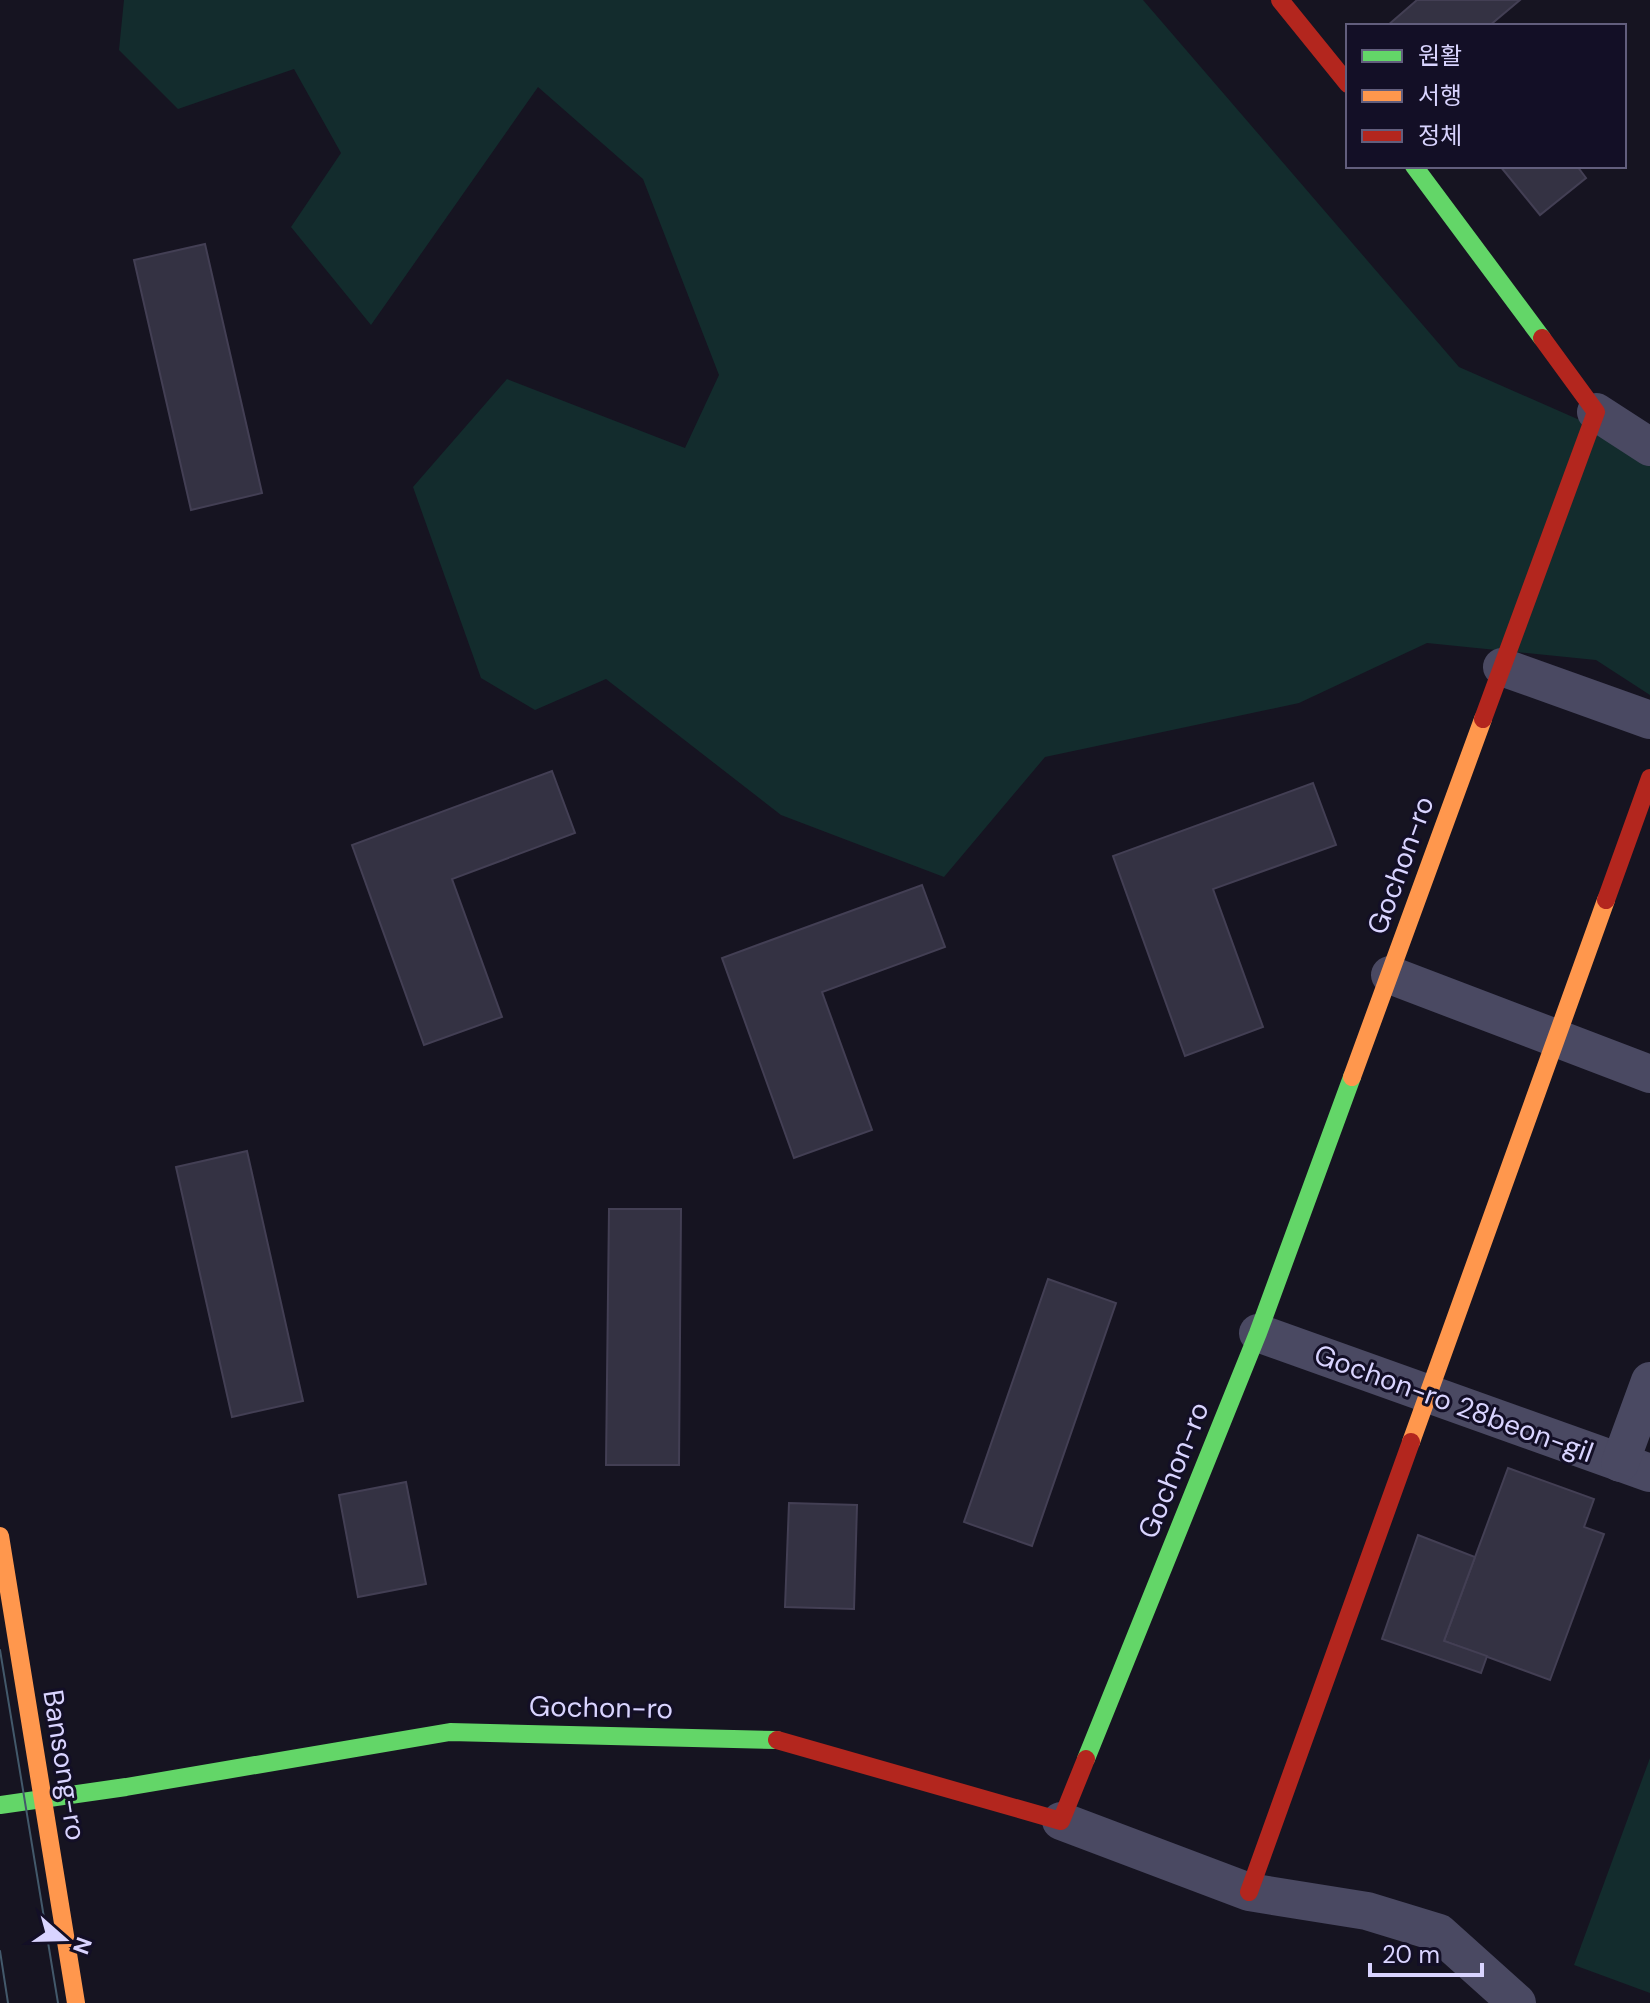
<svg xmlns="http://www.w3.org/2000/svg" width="1650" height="2003" font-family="'DM Sans','Noto Sans KR',sans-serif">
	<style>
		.green { fill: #132c2d }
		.building { fill: #343243; stroke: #433f54; stroke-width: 2 }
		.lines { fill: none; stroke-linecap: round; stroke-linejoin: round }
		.street { stroke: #4a4962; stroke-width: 38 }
		.fast { stroke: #63d668; stroke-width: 18 }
		.slow { stroke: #ff974d; stroke-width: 18 }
		.jam { stroke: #b3261e; stroke-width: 18 }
		.tram { stroke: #43596b; stroke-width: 2 }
		.labels { text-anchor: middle; stroke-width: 6; stroke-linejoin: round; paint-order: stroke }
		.street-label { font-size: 28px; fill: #d9d4ff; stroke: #130f26 }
	</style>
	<rect width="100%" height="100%" fill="#161421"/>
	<g class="green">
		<polygon points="124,0 1143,0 1459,367 1650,451 1650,695 1596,660 1427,643 1299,703 1045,757 944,877 781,815 606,679 535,710 481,678 413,487 507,379 685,448 719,375 643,179 538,87 371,325 291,227 341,153 294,69 178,109 119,50"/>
		<polygon points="1650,1758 1650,1993 1574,1965"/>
	</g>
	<g class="building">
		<polygon points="1417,0 1520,0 1489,26 1387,26"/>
		<polygon points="1500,166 1577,166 1586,178 1540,215"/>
		<polygon points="205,244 262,493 191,510 134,260"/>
		<polygon points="552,771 575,833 452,879 502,1017 424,1045 352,845"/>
		<polygon points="1313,783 1336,845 1213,889 1263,1027 1185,1056 1113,856"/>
		<polygon points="922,885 945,947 822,992 872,1130 794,1158 722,958"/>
		<polygon points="247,1151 303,1401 232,1417 176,1167"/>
		<polygon points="609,1209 681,1209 679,1465 606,1465"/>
		<polygon points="1048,1279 1116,1303 1032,1546 964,1522"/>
		<polygon points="1508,1468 1594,1499 1584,1527 1604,1534 1550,1680 1444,1641"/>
		<polygon points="406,1482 426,1584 358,1597 339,1495"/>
		<polygon points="789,1503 857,1505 854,1609 785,1607"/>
		<polygon points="1418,1535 1475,1557 1444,1641 1487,1656 1481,1673 1382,1639"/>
	</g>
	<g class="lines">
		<g class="street">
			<polyline points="1596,412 1650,447"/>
			<polyline points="1502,667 1650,720"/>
			<polyline points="1390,975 1650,1074"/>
			<polyline points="1258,1333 1650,1473"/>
			<polyline points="1620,1463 1650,1381"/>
			<polyline points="1061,1821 1249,1892 1367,1911 1439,1933 1517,2003"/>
		</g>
		<g class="fast">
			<polyline points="1414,166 1542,338"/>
			<polyline points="1086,1759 1258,1333 1352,1077"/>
			<polyline points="0,1805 126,1787 450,1732 777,1740"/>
		</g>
		<g class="slow">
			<polyline points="1352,1077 1483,719"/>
			<polyline points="1411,1442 1606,900"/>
			<polyline points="0,1536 76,2003"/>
		</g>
		<g class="jam">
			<polyline points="1280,0 1348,84"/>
			<polyline points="1483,719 1596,412 1542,338"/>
			<polyline points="1606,900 1650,778"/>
			<polyline points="777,1740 1061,1821 1086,1759"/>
			<polyline points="1249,1892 1411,1442"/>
		</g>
		<g class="tram">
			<polyline points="0,1650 58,2003"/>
			<polyline points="0,1951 8,2003"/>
		</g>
	</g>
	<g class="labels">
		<g class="street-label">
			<text transform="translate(1400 865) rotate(-70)" y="10">Gochon-ro</text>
			<text transform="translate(1454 1403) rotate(20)" y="10">Gochon-ro 28beon-gil</text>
			<text transform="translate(1173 1470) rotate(-68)" y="10">Gochon-ro</text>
			<text transform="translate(601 1707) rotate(1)" y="10">Gochon-ro</text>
			<text transform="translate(65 1765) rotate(81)" y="10">Bansong-ro</text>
		</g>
	</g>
	<rect x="1346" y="24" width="280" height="144" fill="#130f26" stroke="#625e7d" stroke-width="2"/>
	<rect x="1362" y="50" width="40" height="12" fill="#63d668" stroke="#625e7d" stroke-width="2"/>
	<text x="1418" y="64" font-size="24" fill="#d9d4ff">원활</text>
	<rect x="1362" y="90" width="40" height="12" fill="#ff974d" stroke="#625e7d" stroke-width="2"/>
	<text x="1418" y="104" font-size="24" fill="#d9d4ff">서행</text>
	<rect x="1362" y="130" width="40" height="12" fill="#b3261e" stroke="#625e7d" stroke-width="2"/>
	<text x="1418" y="144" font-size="24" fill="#d9d4ff">정체</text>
	<g transform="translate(64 1939) rotate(110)" stroke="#130f26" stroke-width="6" paint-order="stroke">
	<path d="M0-6L14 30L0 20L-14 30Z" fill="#d9d4ff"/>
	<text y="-12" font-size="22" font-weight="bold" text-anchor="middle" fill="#d9d4ff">N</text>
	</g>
	<path d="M1370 1963v12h112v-12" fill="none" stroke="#d9d4ff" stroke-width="4"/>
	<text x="1382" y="1963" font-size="24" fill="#d9d4ff" stroke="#130f26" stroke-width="6" paint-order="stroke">20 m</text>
</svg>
